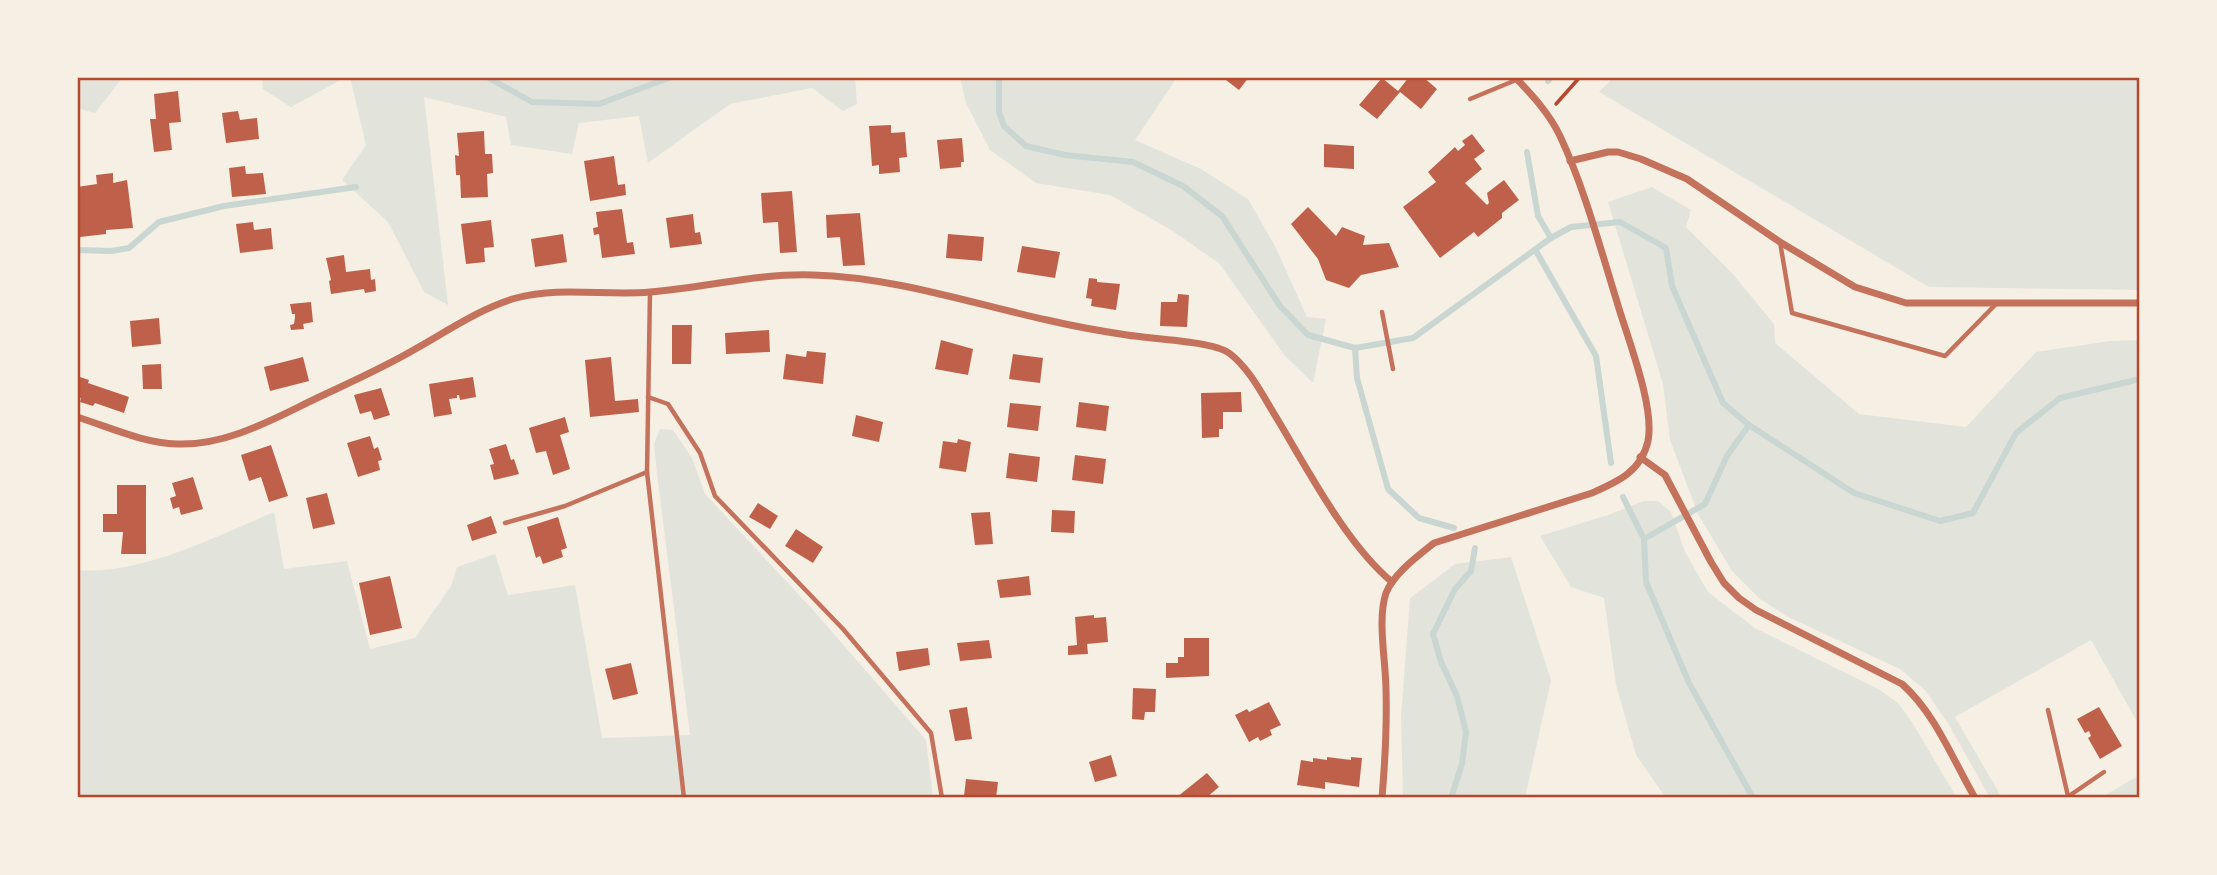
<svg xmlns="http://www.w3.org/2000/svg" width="2217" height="875" font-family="Commissioner,sans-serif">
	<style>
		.green { fill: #e2e4dc }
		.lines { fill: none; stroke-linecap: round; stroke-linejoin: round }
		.stream { stroke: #c9d6d2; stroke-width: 6 }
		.building { fill: #bf614a }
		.path { stroke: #b5482f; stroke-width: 3.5 }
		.service { stroke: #c5725c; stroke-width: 4.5 }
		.minor { stroke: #c5725c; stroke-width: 7 }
		.neatline { fill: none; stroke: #b5482f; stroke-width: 2.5 }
	</style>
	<rect width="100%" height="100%" fill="#f6efe4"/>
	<g class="green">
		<polygon points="77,77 123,77 95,113 77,108"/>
		<polygon points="262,77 346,77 291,107 263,89"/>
		<polygon points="350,77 855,77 857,104 843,111 812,88 730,104 648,163 639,116 579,123 572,154 511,145 506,117 424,97 448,305 424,292 388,222 342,180 366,145"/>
		<polygon points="960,77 1177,77 1135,140 1201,169 1248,199 1275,246 1307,317 1326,319 1313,383 1285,356 1219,263 1171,230 1110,195 1036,183 990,150 966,103"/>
		<polygon points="1614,77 2140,77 2140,290 1929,287 1599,92"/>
		<polygon points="1652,187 1691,210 1686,227 1732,273 1774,324 1775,343 1859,414 1966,427 2036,352 2110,341 2140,340 2140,727 2091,640 1955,717 2002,798 1990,798 1949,725 1925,690 1900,669 1788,617 1760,599 1732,571 1698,514 1670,440 1663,384 1608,202"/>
		<path d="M660,429L673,430L692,458L705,494L814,611L926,740L933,798H77V570C139,576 217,536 274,512L284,569L347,561L370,649L415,638L451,586L457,567L495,554L508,595L575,585L602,738L690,735L657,474L654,444Z"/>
		<polygon points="1644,501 1658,501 1671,512 1685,552 1708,592 1755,628 1880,690 1898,703 1910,719 1957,798 1666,798 1636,755 1616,685 1604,598 1571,587 1540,536 1608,515"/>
		<polygon points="1511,557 1551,680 1525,798 1403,798 1401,717 1410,598 1455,564"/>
		<polygon points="2140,775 2140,798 2100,798"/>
	</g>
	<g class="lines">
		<g class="stream">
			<polyline points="487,77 532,102 599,104 671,77"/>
			<polyline points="999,77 999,112 1004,126 1026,146 1065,155 1133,162 1183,186 1222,216 1280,306 1308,335 1355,348 1413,338 1551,238 1571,227 1620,222 1666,248 1672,286 1723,403 1749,425 1854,493 1940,521 1973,513 2016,433 2060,398 2140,379"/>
			<polyline points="1548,81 1551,77"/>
			<polyline points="1527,152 1538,216 1551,238"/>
			<polyline points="77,250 111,251 129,248 159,222 224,206 356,187"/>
			<polyline points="1536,251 1596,356 1611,463"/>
			<polyline points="1355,348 1357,378 1388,489 1419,518 1454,528"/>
			<polyline points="1623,497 1644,539 1646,582 1689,683 1753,798"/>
			<polyline points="1644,539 1705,504 1727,456 1749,425"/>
			<polyline points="1451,798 1462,764 1466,732 1457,696 1441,662 1433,634 1455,589 1471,571 1475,548"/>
		</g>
	</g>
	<g class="building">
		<polygon points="1222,77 1249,77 1239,90"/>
		<polygon points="1409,77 1423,77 1437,89 1421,109 1400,92 1377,119 1359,105 1382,78 1398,91"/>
		<polygon points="178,91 181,122 169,123 172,150 154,152 150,119 156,119 154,94"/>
		<polygon points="238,111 240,120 257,118 259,139 226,143 222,113"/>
		<polygon points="891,125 891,133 905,132 907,157 899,158 900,172 879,174 879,165 872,166 869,126"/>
		<polygon points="484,131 485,154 492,154 493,173 487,174 488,197 461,198 460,175 456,175 455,155 459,156 457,133"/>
		<polygon points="1472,134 1485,151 1474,159 1482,169 1465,183 1487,205 1489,203 1487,193 1504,180 1519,200 1502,213 1502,218 1478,237 1474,232 1440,258 1403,207 1436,182 1428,172 1455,147 1458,151 1465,145 1462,141"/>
		<polygon points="962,138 964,162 961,162 961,167 940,169 937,140"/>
		<polygon points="1324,144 1354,146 1354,169 1324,167"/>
		<polygon points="614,156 618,185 625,184 626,195 590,201 584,161"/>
		<polygon points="245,166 246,174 263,173 266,194 232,197 229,168"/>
		<polygon points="113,173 113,183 127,180 133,228 106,230 106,234 80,237 80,233 77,234 77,187 97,184 96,175"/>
		<polygon points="792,191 797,252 780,253 778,222 763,223 761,193"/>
		<polygon points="1308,207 1336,236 1342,227 1365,236 1363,245 1389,243 1399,267 1361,275 1349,288 1326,280 1318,259 1291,224"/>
		<polygon points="622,209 627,243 633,242 635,254 602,258 599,234 594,235 593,228 598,227 596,212"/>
		<polygon points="860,213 865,265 843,266 840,237 827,238 826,215"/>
		<polygon points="693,214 695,233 700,232 702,244 670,248 666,218"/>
		<polygon points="491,220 494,247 484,248 485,262 466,264 461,224"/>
		<polygon points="253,222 254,230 271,228 273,249 240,253 236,224"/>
		<polygon points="563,234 567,262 535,267 531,239"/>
		<polygon points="948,234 984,237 982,261 946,258"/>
		<polygon points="1022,246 1060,252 1055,278 1017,272"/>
		<polygon points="344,255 346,272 370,269 371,280 375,279 376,291 365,293 364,289 331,294 329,281 331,280 326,258"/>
		<polygon points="1089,278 1097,279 1097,282 1120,284 1116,310 1091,306 1092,299 1086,298"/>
		<polygon points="1178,294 1189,295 1187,327 1160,326 1161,302 1177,302"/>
		<polygon points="311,302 313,322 303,324 304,329 291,330 290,325 294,324 295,317 295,314 292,314 290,304"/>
		<polygon points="159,318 161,344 132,347 130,321"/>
		<polygon points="672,325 692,325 691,364 672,364"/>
		<polygon points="769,330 770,352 726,354 725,333"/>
		<polygon points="941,340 973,349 968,375 935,369"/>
		<polygon points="807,351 826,353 823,384 783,379 786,354 806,357"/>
		<polygon points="1013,354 1043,358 1040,383 1009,379"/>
		<polygon points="303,357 309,381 270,391 264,367"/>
		<polygon points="611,357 615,401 638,399 639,412 590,417 585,360"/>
		<polygon points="161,364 162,389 143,389 142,365"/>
		<polygon points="77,376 89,380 88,383 129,397 124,413 95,403 93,406 80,402 81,398 77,397"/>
		<polygon points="473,377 476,397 460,400 459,395 457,395 457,398 449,399 452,414 434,417 429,384"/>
		<polygon points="381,388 390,415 374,420 371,411 360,414 354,395"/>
		<polygon points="1241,392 1242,412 1223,412 1223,429 1219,429 1219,437 1202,438 1201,393"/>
		<polygon points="1079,402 1109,406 1106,431 1076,427"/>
		<polygon points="1010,403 1041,406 1038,431 1007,427"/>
		<polygon points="856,415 883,422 879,442 852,436"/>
		<polygon points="565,417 569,432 560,435 570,469 553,475 546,451 536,453 529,428"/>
		<polygon points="370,436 374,449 378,447 382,460 378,461 380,470 358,477 347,443"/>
		<polygon points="958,439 971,442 966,472 939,468 943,441 957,443"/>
		<polygon points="506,444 511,460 514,459 519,474 494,480 490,465 494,464 489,449"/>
		<polygon points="271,445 288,496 269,502 261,477 249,481 241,455"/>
		<polygon points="1009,453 1040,457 1037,482 1006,478"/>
		<polygon points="1075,455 1106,459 1103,484 1072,480"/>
		<polygon points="193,477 203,509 181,515 179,507 173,509 170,498 176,496 172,483"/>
		<polygon points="117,485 146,485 146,554 121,554 123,532 103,532 103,514 117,514"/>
		<polygon points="327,493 335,524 313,529 306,498"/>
		<polygon points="758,503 778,516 770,529 749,517"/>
		<polygon points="1052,510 1075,511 1074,533 1051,532"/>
		<polygon points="990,512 993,544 975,545 971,513"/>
		<polygon points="491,516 497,533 472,541 467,525"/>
		<polygon points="558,517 567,548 561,550 563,557 543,564 540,556 536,558 527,527"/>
		<polygon points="796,529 823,547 813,563 785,546"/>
		<polygon points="390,576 402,628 370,635 359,583"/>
		<polygon points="1029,576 1031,595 1000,598 997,580"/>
		<polygon points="1094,615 1094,618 1106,617 1108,642 1087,644 1088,654 1068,655 1068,646 1077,645 1075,617"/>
		<polygon points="1184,638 1209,638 1209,676 1166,678 1166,663 1178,663 1178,657 1184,657"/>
		<polygon points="989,640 992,658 960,661 957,643"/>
		<polygon points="928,648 930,665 899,671 896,652"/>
		<polygon points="631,663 638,694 613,700 605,669"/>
		<polygon points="1133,688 1156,689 1155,712 1145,712 1144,720 1132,719"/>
		<polygon points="1269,702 1281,725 1270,730 1272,735 1260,741 1258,737 1249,742 1235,715 1247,709 1249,712"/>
		<polygon points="967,707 972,739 955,741 949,710"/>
		<polygon points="2099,707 2122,746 2100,759 2088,738 2091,736 2089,731 2085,733 2077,719"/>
		<polygon points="1111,755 1117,776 1095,782 1089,762"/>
		<polygon points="1327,757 1351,760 1351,757 1362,758 1359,787 1325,782 1325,789 1297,785 1301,760 1313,762 1313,758 1327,760"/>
		<polygon points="1207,773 1219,787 1207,797 1208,798 1172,798 1175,795 1177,797"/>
		<polygon points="966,779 998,782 996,798 964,796"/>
	</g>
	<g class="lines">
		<polyline class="path" points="1556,104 1580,77"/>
		<g class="service">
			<polyline points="1470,99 1516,80"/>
			<polyline points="1780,242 1792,313 1945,356 1996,304"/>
			<polyline points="650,292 647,472 684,798"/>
			<polyline points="1382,312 1393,369"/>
			<polyline points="648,397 668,404 700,453 715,496 843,629 931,733 942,798"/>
			<polyline points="505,523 565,506 647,472"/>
			<polyline points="2048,710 2068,796"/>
			<polyline points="2066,798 2104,772"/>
		</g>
		<g class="minor">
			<polyline points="1570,161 1608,152 1618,152 1641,159 1687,179 1780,242 1855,287 1906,303 2140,303"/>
			<path d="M77,417C109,427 143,443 177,444C227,446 273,419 317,398C351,382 385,367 417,348C449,330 481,308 516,298C560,286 606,296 650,292C705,288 758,273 813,275C892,277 970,303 1047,320C1073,326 1100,331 1127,335C1151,339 1212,341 1229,353C1248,367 1261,392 1273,412C1306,466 1345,543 1392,582"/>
			<path d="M1640,457L1665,475L1711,562L1724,583L1739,598L1756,610L1902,684C1935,713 1953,760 1975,798"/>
			<path d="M1382,798C1385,762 1387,726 1386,690C1386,662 1377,620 1386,593C1394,573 1418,556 1434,543L1592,493C1617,482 1641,472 1648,441C1655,406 1627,337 1617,302C1600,247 1584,187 1560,136C1549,113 1532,95 1515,77"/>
		</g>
	</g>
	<rect width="2217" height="875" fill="none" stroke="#f6efe4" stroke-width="158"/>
	<rect x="79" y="79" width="2059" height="717" class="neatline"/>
</svg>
